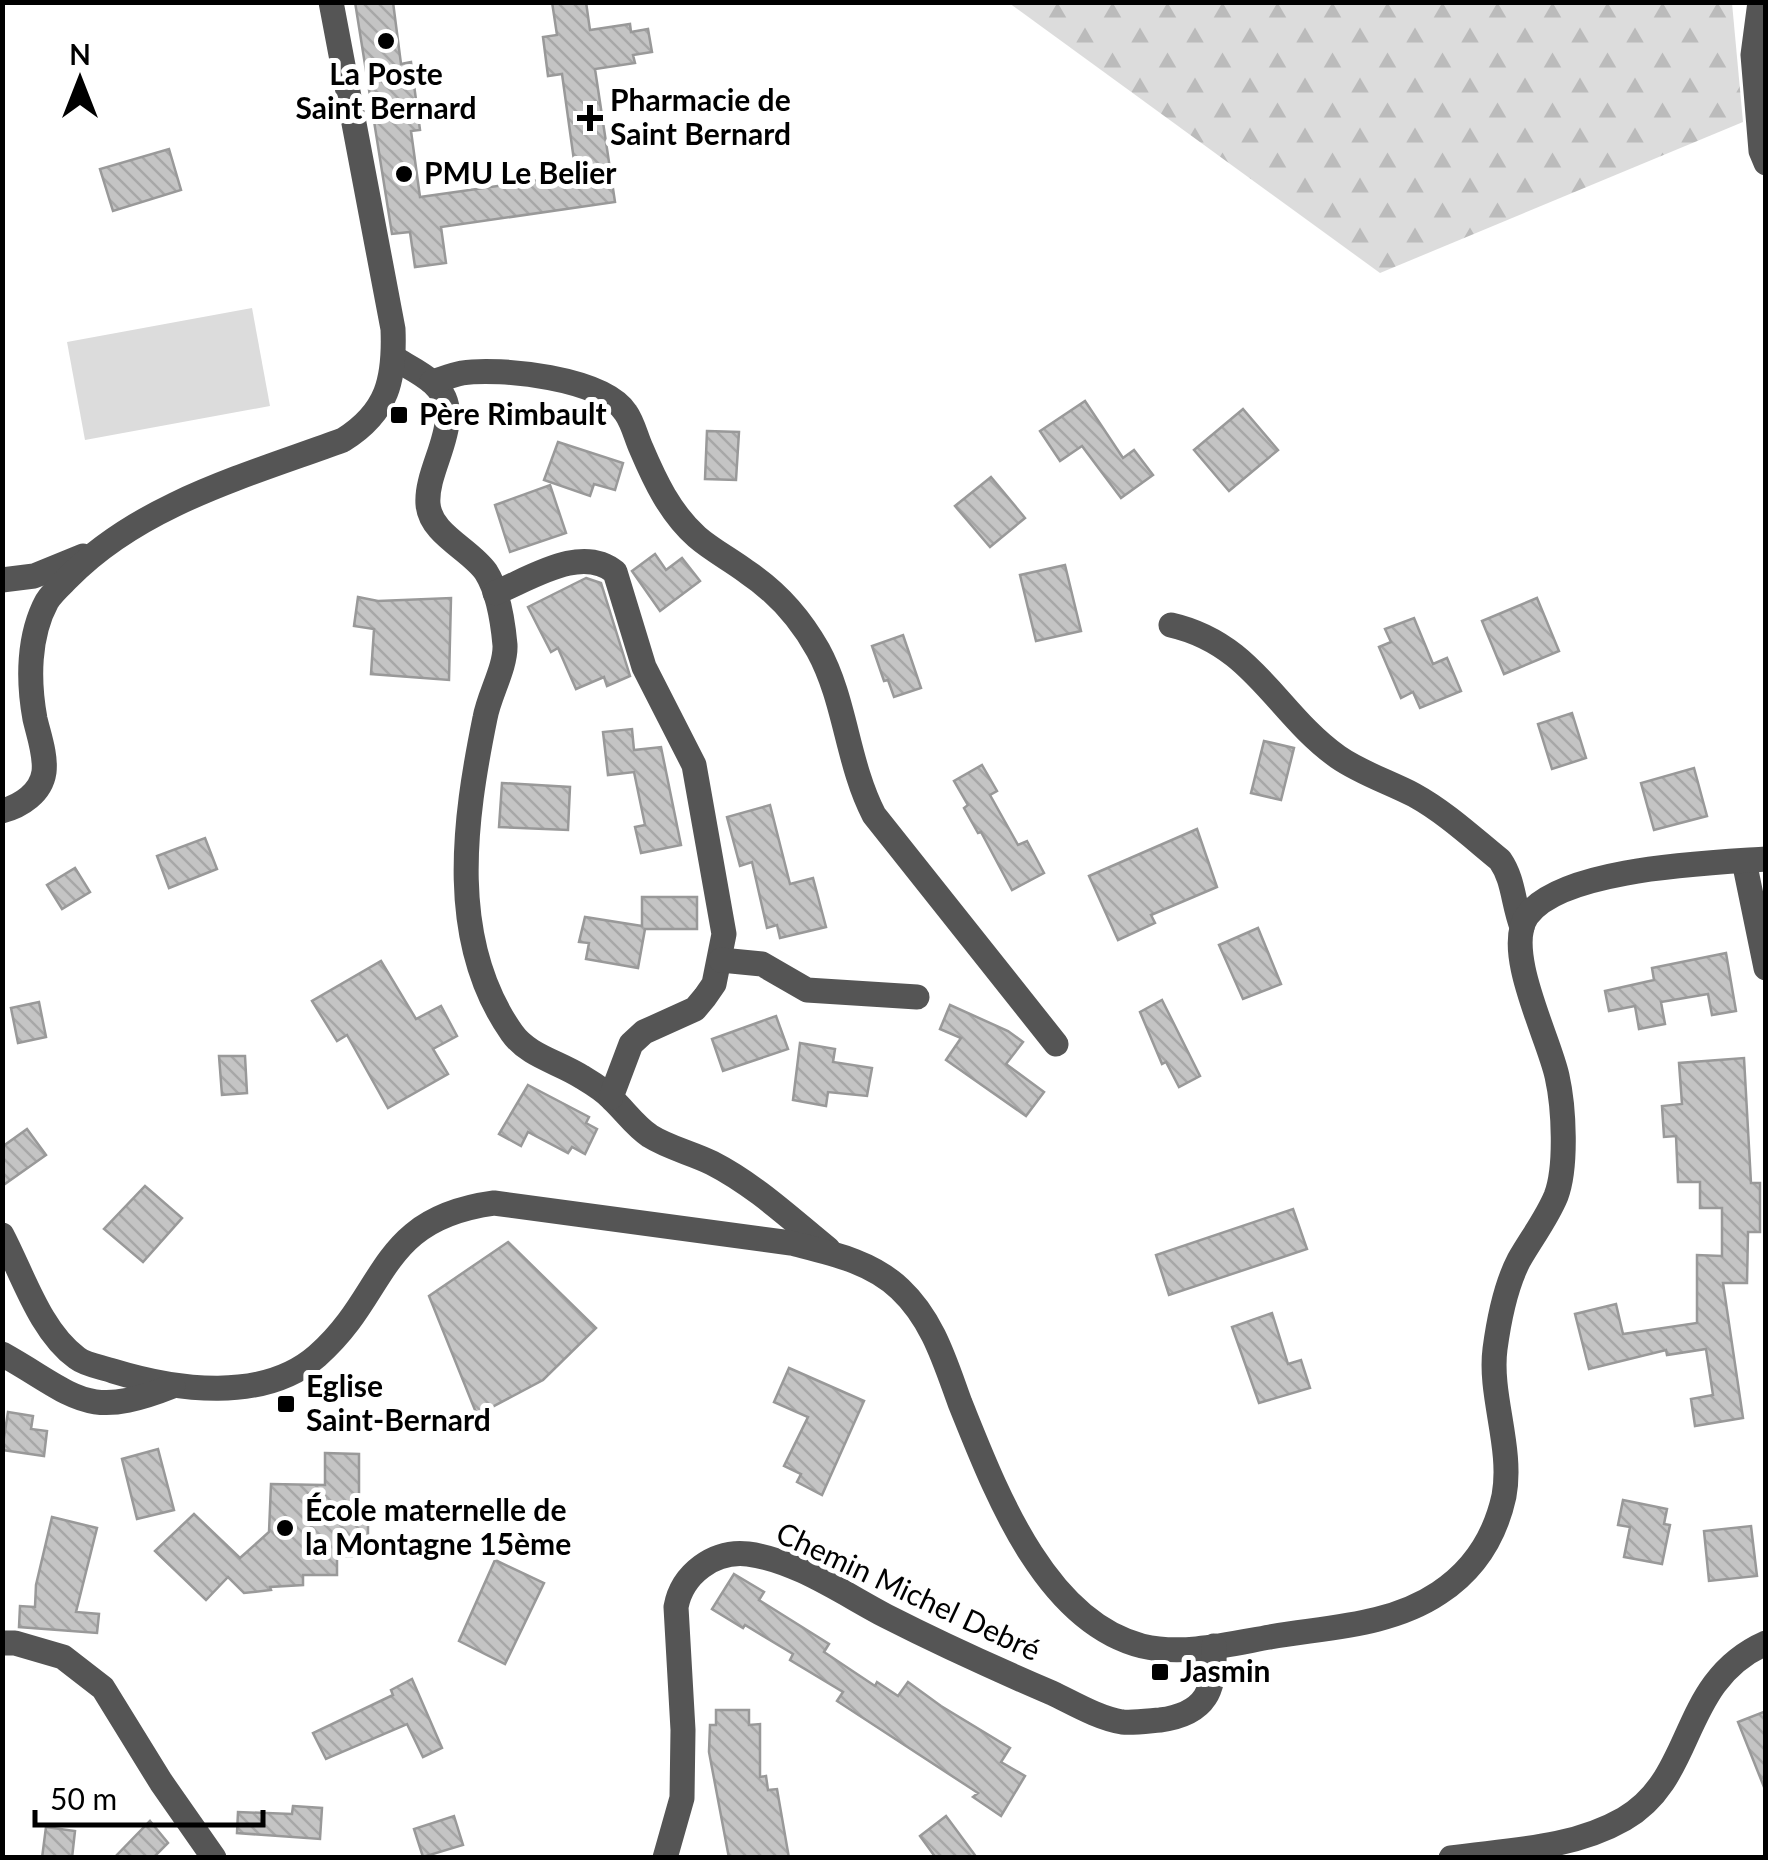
<svg xmlns="http://www.w3.org/2000/svg" width="1768" height="1860" font-family="Lato,sans-serif">
	<style>
		.forest { fill: url(#forest-firs) }
		.pitch { fill: #dcdcdc }
		.building { fill: url(#building-back-hatch); stroke: #999; stroke-width: 2.5 }
		.lines { fill: none; stroke-linecap: round; stroke-linejoin: round }
		.minor { stroke: #555; stroke-width: 25 }
		.poi-dot { fill: #000; stroke: #fff; stroke-width: 4 }
		.labels { text-anchor: middle; stroke-width: 10; stroke-linejoin: round; paint-order: stroke }
		.poi-label { font-size: 30px; font-weight: bold; fill: #000; stroke: #fff; text-anchor: start }
		.street-label { font-size: 30px; fill: #000; stroke: #fff }
	</style>
	<defs>
		<pattern id="forest-firs" width="22" height="20" patternUnits="userSpaceOnUse" patternTransform="scale(2.5)"><rect width="22" height="20" fill="#dcdcdc"/><path d="M5 1l3.5 6h-7zM16 11l3.5 6h-7z" fill="#bbb"/></pattern>
		<pattern id="building-back-hatch" width="6" height="6" patternUnits="userSpaceOnUse" patternTransform="scale(2.5)"><rect width="6" height="6" fill="#c4c4c4"/><path d="M-1 5l2 2M0 0l6 6M5-1l2 2" fill="none" stroke="#a7a7a7"/></pattern>
	</defs>
	<rect width="100%" height="100%" fill="#fff"/>
	<polygon class="forest" points="1009,3 1732,3 1743,122 1380,273"/>
	<polygon class="pitch" points="252,308 270,406 85,440 67,342"/>
	<g class="building">
		<polygon points="355,2 393,2 401,64 411,62 420,130 411,131 420,197 576,175 562,74 548,76 543,37 557,35 552,2 586,2 590,30 630,24 631,32 648,29 652,52 633,55 635,63 595,69 615,202 441,227 446,263 415,267 410,232 392,234"/>
		<polygon points="169,149 181,190 113,211 100,169"/>
		<polygon points="1085,401 1123,458 1134,450 1153,475 1121,498 1082,446 1060,461 1040,431"/>
		<polygon points="1243,409 1278,450 1229,491 1194,450"/>
		<polygon points="707,431 739,432 736,480 705,479"/>
		<polygon points="558,442 623,463 615,490 594,484 590,496 544,480"/>
		<polygon points="991,477 1025,518 990,547 955,506"/>
		<polygon points="550,485 566,533 510,552 495,505"/>
		<polygon points="655,554 666,570 682,558 700,581 660,611 632,571"/>
		<polygon points="1065,565 1081,631 1036,641 1020,575"/>
		<polygon points="586,578 601,583 630,676 607,686 604,677 576,689 558,648 551,652 528,607"/>
		<polygon points="358,597 378,601 451,598 449,680 371,674 374,629 354,626"/>
		<polygon points="1537,598 1559,651 1504,674 1482,621"/>
		<polygon points="1414,618 1433,664 1447,658 1461,691 1420,708 1413,692 1401,698 1379,647 1391,642 1385,629"/>
		<polygon points="903,635 921,688 894,697 888,680 884,681 872,646"/>
		<polygon points="1572,713 1586,758 1552,769 1538,724"/>
		<polygon points="632,729 634,750 661,747 681,845 641,853 635,827 645,825 634,772 608,775 603,732"/>
		<polygon points="1264,741 1294,748 1281,800 1251,793"/>
		<polygon points="982,765 997,791 990,795 1018,845 1027,841 1044,873 1012,890 981,832 978,833 964,808 968,805 954,781"/>
		<polygon points="1694,768 1707,816 1654,830 1641,783"/>
		<polygon points="502,783 570,787 568,830 499,827"/>
		<polygon points="770,805 790,884 813,878 826,927 780,938 777,925 767,928 752,862 740,866 727,817"/>
		<polygon points="1197,829 1217,887 1151,915 1155,923 1118,940 1089,876"/>
		<polygon points="205,838 217,869 169,888 157,856"/>
		<polygon points="75,868 90,892 62,909 47,885"/>
		<polygon points="642,897 697,897 697,929 645,929 638,968 586,959 589,943 579,942 585,917 642,926"/>
		<polygon points="1258,928 1281,984 1243,999 1219,945"/>
		<polygon points="1726,953 1736,1011 1712,1015 1708,994 1661,1002 1665,1024 1639,1029 1635,1006 1609,1011 1605,991 1654,980 1652,968"/>
		<polygon points="381,961 416,1019 441,1006 457,1036 433,1049 448,1074 388,1108 347,1035 337,1041 312,1001"/>
		<polygon points="1162,1000 1200,1076 1179,1087 1166,1062 1162,1064 1140,1012"/>
		<polygon points="39,1002 46,1037 18,1043 11,1008"/>
		<polygon points="950,1005 1008,1031 1023,1042 1006,1064 1044,1092 1026,1116 946,1060 961,1038 940,1029"/>
		<polygon points="776,1016 788,1049 723,1071 712,1039"/>
		<polygon points="800,1043 835,1049 833,1062 872,1068 867,1096 828,1092 826,1106 793,1100"/>
		<polygon points="219,1056 245,1056 247,1093 222,1095"/>
		<polygon points="1744,1058 1751,1183 1760,1183 1760,1232 1748,1232 1747,1283 1723,1283 1743,1418 1695,1426 1691,1399 1713,1395 1706,1349 1667,1355 1666,1350 1589,1369 1575,1314 1616,1304 1623,1334 1697,1323 1697,1255 1722,1256 1722,1208 1700,1208 1700,1182 1678,1182 1676,1136 1664,1137 1662,1106 1682,1104 1679,1063"/>
		<polygon points="528,1085 589,1117 586,1123 597,1129 585,1154 572,1147 568,1153 528,1132 521,1146 499,1134"/>
		<polygon points="27,1129 46,1155 2,1186 2,1147"/>
		<polygon points="145,1186 182,1218 143,1262 104,1229"/>
		<polygon points="1293,1209 1307,1249 1169,1295 1156,1255"/>
		<polygon points="508,1242 596,1328 543,1380 477,1415 429,1296"/>
		<polygon points="1272,1313 1288,1364 1301,1360 1310,1388 1259,1403 1232,1327"/>
		<polygon points="789,1368 864,1401 822,1495 797,1482 801,1474 784,1466 808,1417 774,1402"/>
		<polygon points="8,1412 33,1416 31,1429 47,1431 44,1456 2,1450"/>
		<polygon points="158,1449 174,1510 137,1519 122,1459"/>
		<polygon points="325,1453 359,1454 359,1506 368,1506 368,1556 337,1556 337,1575 303,1575 303,1585 270,1587 271,1590 244,1593 228,1577 206,1600 155,1551 194,1514 240,1558 269,1532 271,1484 325,1485"/>
		<polygon points="1623,1500 1667,1509 1664,1524 1670,1525 1662,1564 1624,1557 1630,1527 1618,1525"/>
		<polygon points="52,1517 97,1528 76,1612 99,1614 97,1633 19,1627 20,1606 35,1607 36,1585"/>
		<polygon points="1751,1526 1757,1576 1709,1581 1704,1531"/>
		<polygon points="495,1560 544,1583 505,1664 459,1641"/>
		<polygon points="734,1574 764,1592 759,1600 829,1644 824,1652 875,1686 877,1682 898,1696 908,1682 941,1706 1010,1748 1001,1762 1025,1776 1001,1816 973,1797 978,1793 837,1701 843,1692 790,1660 793,1654 745,1625 743,1628 712,1609"/>
		<polygon points="412,1679 442,1748 423,1757 407,1724 326,1759 313,1733 393,1695 391,1690"/>
		<polygon points="716,1710 749,1710 749,1725 760,1724 760,1777 766,1776 768,1790 777,1789 789,1858 729,1858 709,1752 710,1725 716,1725"/>
		<polygon points="1766,1711 1766,1787 1764,1787 1738,1722"/>
		<polygon points="293,1806 322,1808 320,1839 237,1833 238,1812 292,1814"/>
		<polygon points="454,1816 463,1845 423,1857 414,1829"/>
		<polygon points="946,1816 977,1858 936,1858 920,1836"/>
		<polygon points="150,1821 168,1843 153,1858 114,1858"/>
		<polygon points="46,1827 75,1831 72,1858 42,1858"/>
	</g>
	<g class="lines">
		<g class="minor">
			<polyline points="1760,2 1753,55 1761,151 1766,163"/>
			<path d="M394,358C407,366 422,373 433,383C470,416 425,465 428,504C430,534 470,549 486,572C498,591 503,623 505,645C506,667 489,695 485,718C464,821 447,941 512,1033C528,1056 559,1062 582,1077C592,1083 604,1090 612,1099C625,1111 635,1126 650,1136C669,1148 692,1153 712,1163C755,1185 791,1219 828,1249"/>
			<path d="M432,382C442,379 452,375 462,373C499,367 604,378 626,413C633,423 636,437 641,448C655,481 670,513 697,537C712,550 731,560 747,572C777,592 800,618 818,650C846,701 847,763 874,815L1056,1044"/>
			<polyline points="2,580 34,576 83,556"/>
			<path d="M495,593C530,579 581,544 615,572L644,667L694,765L724,934L714,984L705,997L695,1009L644,1032L631,1044L611,1097"/>
			<path d="M1171,625C1254,644 1276,713 1338,757C1361,773 1389,782 1414,795C1445,812 1473,838 1500,860C1514,880 1513,904 1522,927"/>
			<path d="M2,811C21,806 41,793 44,772C46,755 39,736 35,719C28,681 28,636 47,601C52,593 61,585 68,578C140,504 248,475 343,440C388,412 395,379 393,329L331,2"/>
			<polyline points="1744,861 1766,968"/>
			<polyline points="721,960 762,964 807,990 917,997"/>
			<path d="M2,1235C23,1275 40,1331 77,1358C86,1365 102,1367 113,1371C175,1390 263,1403 317,1356C389,1293 376,1219 494,1203L791,1243C830,1253 871,1261 900,1289C933,1320 945,1362 960,1403C994,1487 1043,1621 1142,1646C1183,1656 1230,1644 1270,1637C1327,1627 1390,1626 1439,1593C1474,1570 1495,1537 1504,1496C1513,1448 1489,1395 1495,1349C1499,1319 1505,1287 1519,1260C1531,1239 1547,1218 1556,1196C1567,1167 1564,1107 1557,1076C1549,1038 1503,951 1527,916C1561,868 1709,863 1766,859"/>
			<path d="M2,1354C77,1396 85,1421 173,1386"/>
			<polyline points="2,1643 15,1643 63,1657 103,1688 161,1782 214,1858"/>
			<path d="M665,1858L682,1798L683,1730L676,1607C682,1574 714,1550 748,1554C796,1560 844,1594 886,1616C941,1644 996,1669 1052,1693C1073,1703 1098,1718 1122,1722C1134,1723 1148,1721 1160,1720C1206,1714 1216,1690 1214,1646"/>
			<path d="M1451,1858C1508,1850 1572,1849 1624,1819C1697,1777 1678,1682 1766,1643"/>
		</g>
	</g>
	<g class="poi-dot">
		<circle cx="386" cy="41" r="10"/>
		<path d="M585 103h10v10h10v10h-10v10h-10v-10h-10v-10h10z"/>
		<circle cx="404" cy="174" r="10"/>
		<rect x="389" y="405" width="20" height="20" rx="5"/>
		<rect x="276" y="1394" width="20" height="20" rx="5"/>
		<circle cx="285" cy="1528" r="10"/>
		<rect x="1150" y="1662" width="20" height="20" rx="5"/>
	</g>
	<g class="labels">
		<g class="poi-label">
			<text x="386" y="85" text-anchor="middle">La Poste<tspan x="386" dy="34">Saint Bernard</tspan></text>
			<text x="610" y="111">Pharmacie de<tspan x="610" dy="34">Saint Bernard</tspan></text>
			<text x="424" y="184">PMU Le Belier</text>
			<text x="419" y="425">Père Rimbault</text>
			<text x="306" y="1397">Eglise<tspan x="306" dy="34">Saint-Bernard</tspan></text>
			<text x="305" y="1521">École maternelle de<tspan x="305" dy="34">la Montagne 15ème</tspan></text>
			<text x="1180" y="1682">Jasmin</text>
		</g>
		<g class="street-label">
			<text transform="translate(908 1592) rotate(25)" y="10">Chemin Michel Debré</text>
		</g>
	</g>
	<rect width="1768" height="1860" fill="none" stroke="#000000" stroke-width="10"/>
	<g transform="translate(80 80)" stroke="#ffffff" stroke-width="8" paint-order="stroke">
	<path d="M0-8L18 38L0 25L-18 38Z" fill="#000000"/>
	<text y="-15" font-size="28" font-weight="bold" text-anchor="middle" fill="#000000">N</text>
	</g>
	<path d="M35 1810v15h228v-15" fill="none" stroke="#000000" stroke-width="5"/>
	<text x="50" y="1810" font-size="30" fill="#000000" stroke="#ffffff" stroke-width="8" paint-order="stroke">50 m</text>
</svg>
